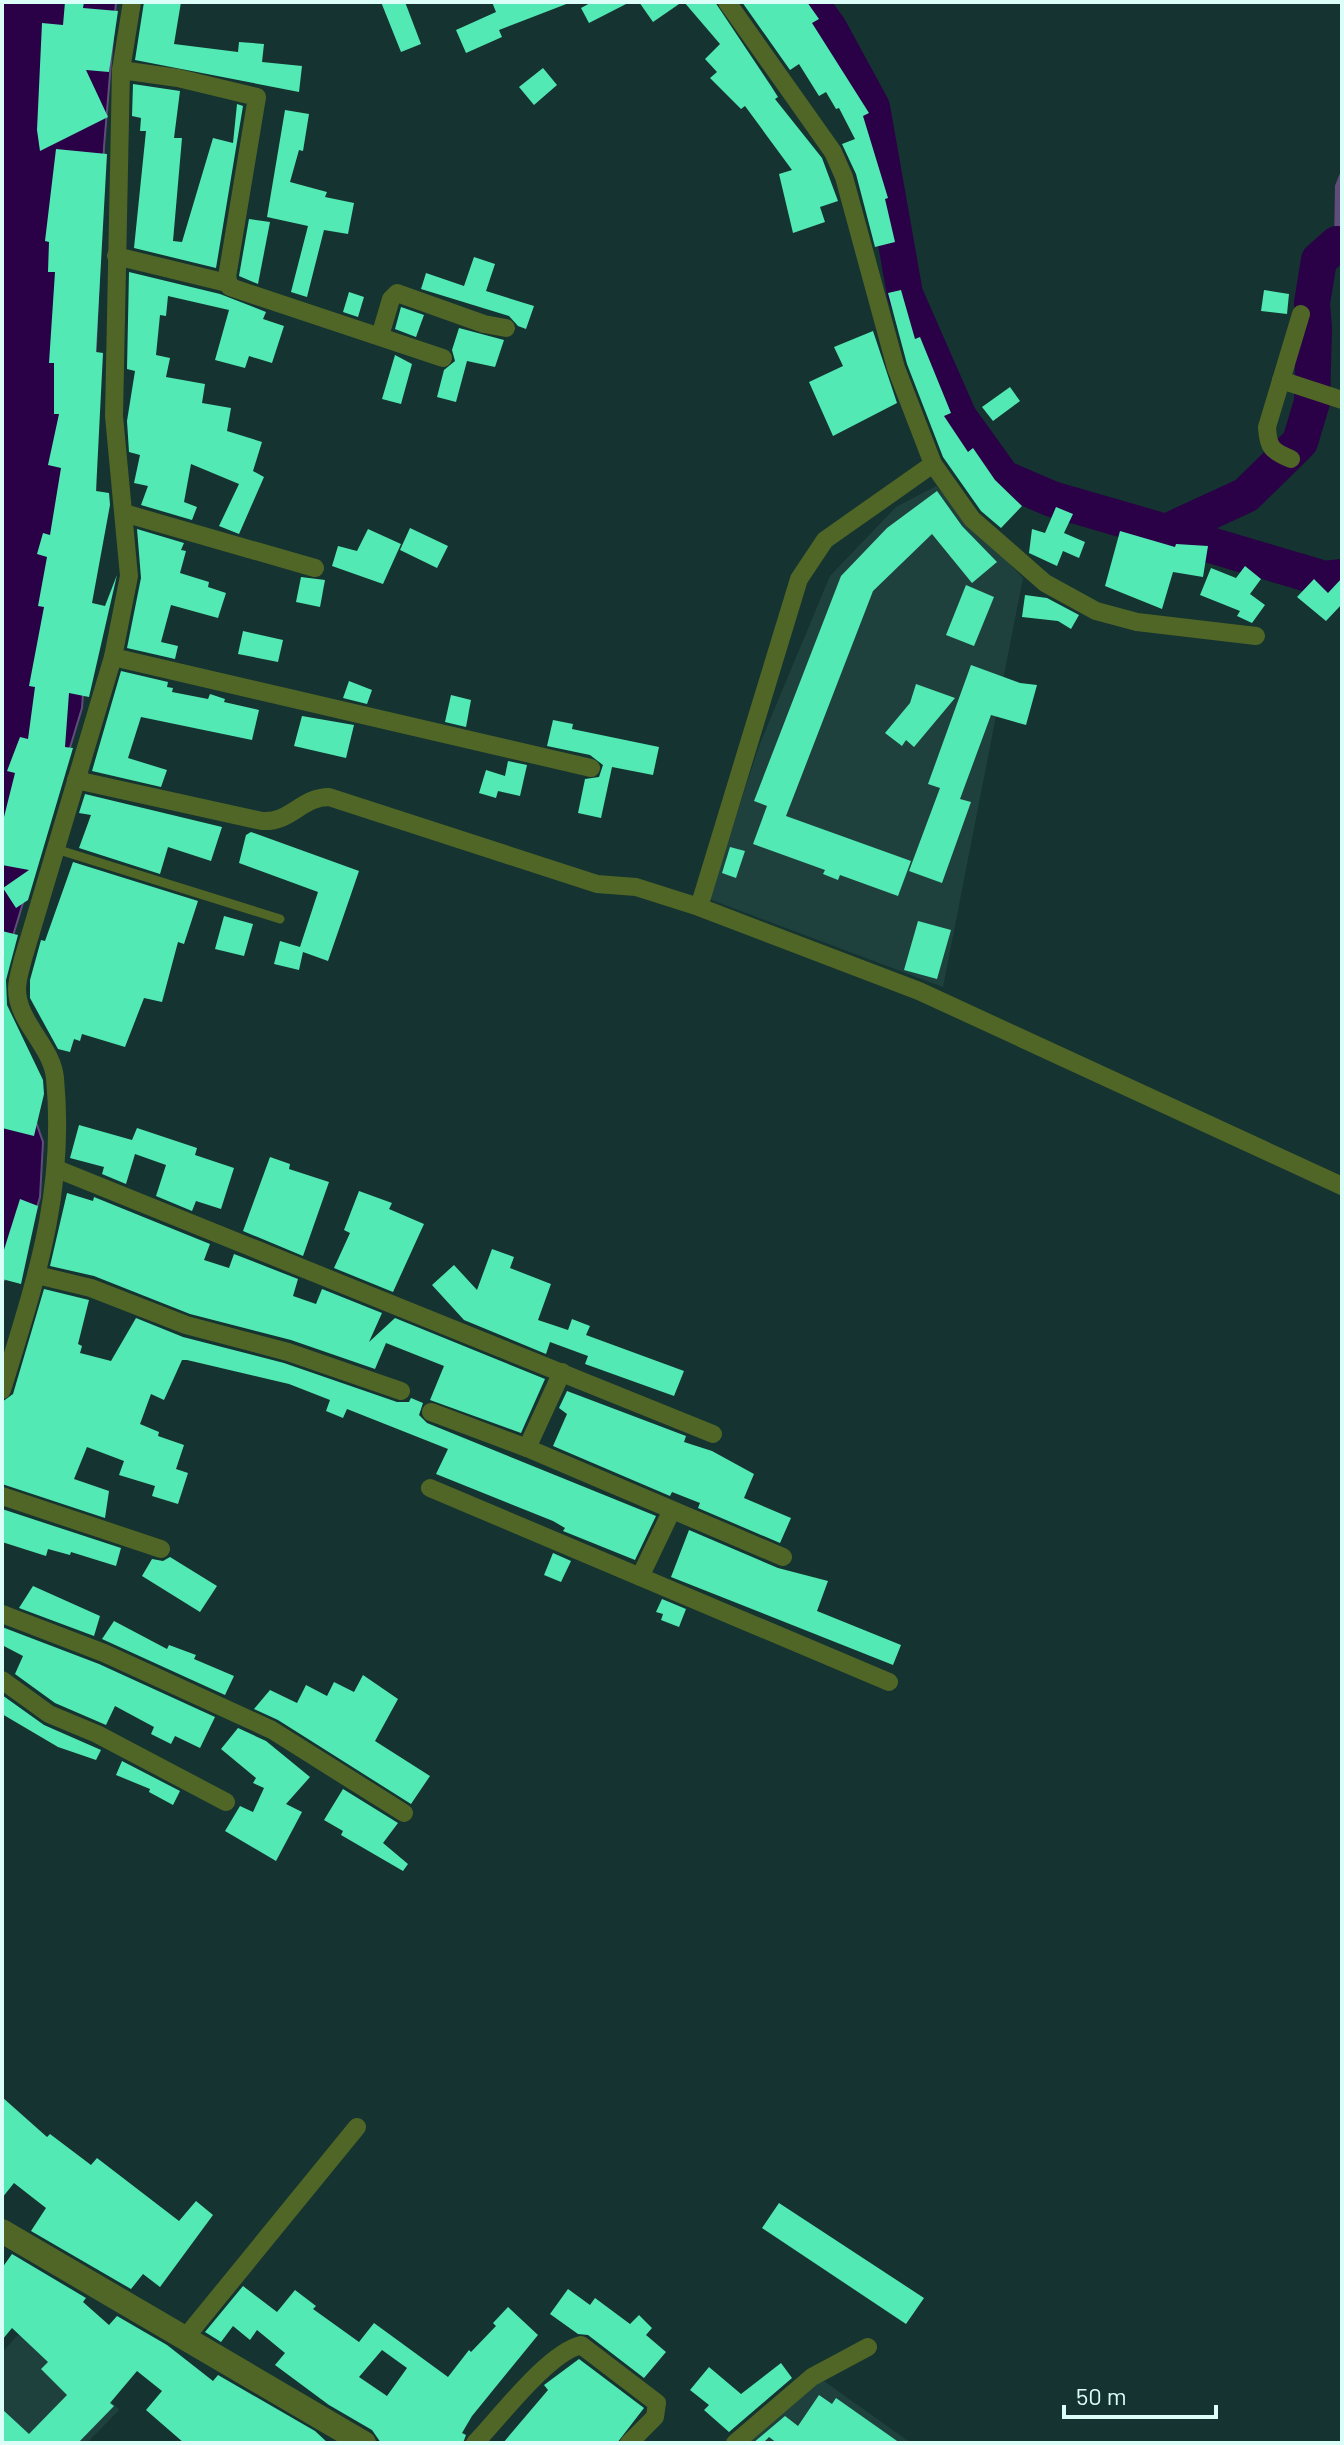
<svg xmlns="http://www.w3.org/2000/svg" width="1344" height="2445" font-family="Barlow,sans-serif">
	<style>
		.built { fill: #1f413d }
		.water { fill: #2a0046; stroke: #5f4c7b; stroke-width: 2 }
		.lines { fill: none; stroke-linecap: round; stroke-linejoin: round }
		.stream { stroke: #5f4c7b; stroke-width: 6 }
		.river { stroke: #2a0046; stroke-width: 36 }
		.building { fill: #53e9b4; fill-rule: evenodd }
		.service { stroke: #506626; stroke-width: 9 }
		.minor { stroke: #506626; stroke-width: 18 }
		.tertiary { stroke: #506626; stroke-width: 24 }
	</style>
	<rect width="100%" height="100%" fill="#153330"/>
	<g class="built">
		<polygon points="936,486 1023,578 943,987 709,899 759,746 830,576 896,507"/>
		<polygon points="44,2323 64,2352 119,2410 87,2443 2,2443 2,2352 17,2336"/>
		<polygon points="817,2376 911,2443 739,2443"/>
	</g>
	<g class="water">
		<polygon points="2,2 116,2 104,147 93,422 96,507 82,708 2,972"/>
		<polygon points="2,1026 43,1142 40,1197 19,1269 2,1282"/>
	</g>
	<g class="lines">
		<polyline class="stream" points="1337,244 1338,186 1342,176"/>
		<g class="river">
			<polyline points="810,2 829,28 872,107 905,294 959,417 1003,478 1052,499 1166,532 1246,495 1300,442 1312,402 1314,329 1312,303 1319,260 1337,244 1342,245"/>
			<polyline points="1166,532 1325,579 1342,577"/>
		</g>
	</g>
	<g class="building">
		<polygon points="65,2 84,2 83,8 118,11 109,72 86,70 108,117 40,151 37,130 42,23 63,25"/>
		<polygon points="144,2 181,2 174,44 238,52 239,42 264,44 262,62 302,66 299,92 135,60"/>
		<polygon points="381,2 405,2 421,44 401,52"/>
		<polygon points="492,2 568,2 569,3 499,30 502,37 466,53 456,30 496,12"/>
		<polygon points="592,2 630,2 589,23 581,8"/>
		<polygon points="639,2 682,2 653,22"/>
		<polygon points="684,2 715,2 771,86 778,97 775,99 822,158 838,201 820,207 825,222 793,233 779,174 792,170 745,106 741,109 710,78 717,72 705,59 720,44"/>
		<polygon points="742,2 807,2 819,19 812,23 869,113 863,116 888,198 885,199 895,242 875,247 856,174 842,144 855,139 839,108 836,109 826,92 819,96 799,64 790,70"/>
		<polygon points="543,68 557,85 534,105 519,87"/>
		<polygon points="133,84 180,91 174,138 182,138 173,241 182,242 213,138 233,143 237,104 243,106 216,268 134,248 146,131 140,131 141,118 132,116"/>
		<polygon points="285,110 309,114 303,151 299,150 290,182 327,192 325,197 354,203 348,234 324,230 307,297 291,292 308,226 267,217"/>
		<polygon points="56,149 107,154 96,352 103,353 96,491 109,493 110,505 92,603 105,606 117,575 89,697 69,693 65,747 73,748 28,900 16,908 3,888 29,870 2,865 2,825 15,773 7,771 20,737 28,739 35,687 29,686 44,607 38,606 47,557 37,554 43,533 50,535 61,468 48,465 59,414 54,414 54,363 49,363 55,272 48,272 49,242 45,241"/>
		<polygon points="249,219 270,222 258,284 239,276"/>
		<polygon points="474,257 495,264 486,291 534,306 526,329 518,326 509,316 421,289 426,273 464,286"/>
		<polygon points="129,272 220,294 266,312 263,319 284,326 272,363 249,356 245,368 215,360 229,310 168,296 166,316 160,315 156,355 170,358 166,377 205,384 202,403 231,408 227,431 262,442 253,471 264,477 239,534 219,526 239,484 191,464 184,502 197,507 192,520 141,505 148,486 134,483 140,455 129,452 127,421 135,371 127,369"/>
		<polygon points="901,290 915,339 920,337 951,413 944,416 968,452 973,448 995,480 1022,506 1001,528 981,511 943,457 907,364 888,293"/>
		<polygon points="1264,290 1289,294 1287,314 1261,311"/>
		<polygon points="349,292 364,297 358,317 343,312"/>
		<polygon points="401,307 424,315 416,337 395,329"/>
		<polygon points="459,328 504,340 495,367 467,361 456,402 437,397 444,370 455,361 452,350"/>
		<polygon points="873,331 897,403 833,436 809,382 843,366 834,347"/>
		<polygon points="395,355 412,364 401,404 382,399"/>
		<polygon points="1010,387 1020,401 993,421 982,407"/>
		<polygon points="937,491 962,526 997,562 972,583 932,534 873,591 786,816 911,861 898,896 840,875 838,880 823,874 825,870 753,844 767,806 754,801 841,576 887,528"/>
		<polygon points="1056,507 1073,514 1064,533 1085,542 1079,558 1063,551 1057,566 1029,553 1032,529 1045,533"/>
		<polygon points="410,528 448,546 437,568 400,550"/>
		<polygon points="137,529 184,543 181,550 186,551 180,573 209,582 208,587 226,593 218,618 171,605 161,642 178,646 175,659 127,648 141,578"/>
		<polygon points="368,529 401,544 383,584 332,566 338,546 357,551"/>
		<polygon points="1120,531 1175,547 1176,544 1208,546 1203,577 1173,572 1162,609 1105,586"/>
		<polygon points="1245,566 1261,579 1250,594 1265,605 1252,623 1237,616 1240,611 1200,595 1211,568 1236,578"/>
		<polygon points="301,577 325,580 320,607 296,602"/>
		<polygon points="1342,578 1342,604 1326,621 1297,597 1314,579 1328,593"/>
		<polygon points="966,585 994,597 974,646 946,635"/>
		<polygon points="1025,595 1047,598 1079,615 1071,629 1058,621 1022,617"/>
		<polygon points="243,631 283,640 278,662 238,654"/>
		<polygon points="971,665 1020,683 1037,685 1026,725 991,715 960,799 971,802 942,883 909,871 940,788 928,784"/>
		<polygon points="121,671 168,682 167,687 173,688 172,692 208,699 210,694 225,699 224,702 259,710 252,740 141,717 128,758 167,770 161,787 92,771"/>
		<polygon points="349,681 372,690 367,704 343,698"/>
		<polygon points="916,684 955,698 914,747 906,740 902,746 885,733 910,703"/>
		<polygon points="451,695 471,700 466,727 445,722"/>
		<polygon points="302,716 354,725 346,758 294,746"/>
		<polygon points="553,720 573,724 572,729 659,747 653,775 612,767 601,818 578,813 585,779 599,777 603,765 590,755 547,746"/>
		<polygon points="508,761 527,765 520,796 498,791 496,798 479,793 486,770 505,776"/>
		<polygon points="85,794 222,827 211,861 168,847 160,874 79,848 91,815 79,813"/>
		<polygon points="251,832 359,871 328,961 303,952 299,970 274,964 280,941 300,947 318,892 239,863 246,835"/>
		<polygon points="730,847 745,851 736,878 722,873"/>
		<polygon points="73,862 198,901 184,944 178,942 162,1002 144,998 125,1047 82,1034 80,1041 74,1039 70,1052 58,1049 30,998 30,980 41,940 45,941"/>
		<polygon points="224,916 253,924 244,956 215,949"/>
		<polygon points="918,921 951,930 937,979 904,970"/>
		<polygon points="2,931 18,935 6,980 7,1005 43,1080 44,1094 34,1136 2,1128"/>
		<polygon points="79,1125 132,1140 137,1128 197,1148 195,1155 234,1168 221,1209 196,1201 192,1211 156,1196 166,1165 135,1154 126,1184 102,1174 104,1167 70,1158"/>
		<polygon points="270,1157 290,1164 289,1169 329,1182 303,1256 243,1231"/>
		<polygon points="359,1191 392,1203 389,1209 424,1224 393,1292 334,1268 350,1233 344,1230"/>
		<polygon points="67,1193 93,1201 94,1197 210,1244 204,1260 229,1268 234,1254 298,1279 293,1296 316,1304 322,1289 382,1313 369,1342 395,1318 545,1379 521,1433 430,1400 444,1366 386,1343 375,1369 291,1340 190,1314 94,1276 50,1266"/>
		<polygon points="20,1199 38,1206 21,1284 2,1279 2,1256"/>
		<polygon points="492,1249 514,1257 510,1268 551,1284 538,1320 568,1330 572,1319 590,1326 586,1335 684,1371 674,1396 585,1364 588,1356 550,1342 546,1354 464,1320 432,1285 454,1265 477,1290"/>
		<polygon points="44,1289 89,1300 78,1344 82,1346 80,1353 111,1361 136,1318 183,1337 284,1363 397,1402 409,1402 411,1398 423,1403 419,1415 427,1423 656,1516 635,1560 563,1531 565,1528 553,1521 436,1474 448,1449 347,1409 343,1418 326,1411 330,1400 289,1384 187,1360 182,1360 164,1400 151,1394 140,1424 159,1432 158,1436 184,1445 176,1469 188,1473 178,1504 152,1496 155,1486 119,1475 124,1461 87,1447 74,1479 109,1491 105,1518 2,1484 2,1402 13,1394"/>
		<polygon points="567,1391 686,1436 684,1442 712,1451 754,1474 744,1498 791,1518 780,1543 698,1508 700,1503 672,1492 670,1496 553,1446 567,1414 559,1408"/>
		<polygon points="2,1509 121,1548 116,1566 71,1552 70,1555 48,1549 46,1556 2,1542"/>
		<polygon points="689,1530 778,1568 828,1581 817,1611 901,1645 893,1665 671,1577"/>
		<polygon points="553,1553 571,1561 561,1582 544,1575"/>
		<polygon points="170,1557 217,1586 200,1612 142,1576 152,1559 163,1561"/>
		<polygon points="33,1586 100,1616 94,1636 19,1608"/>
		<polygon points="662,1599 686,1609 679,1627 661,1620 663,1614 656,1612"/>
		<polygon points="114,1621 167,1649 169,1645 196,1655 194,1659 234,1676 225,1695 102,1639"/>
		<polygon points="2,1627 99,1664 215,1717 200,1748 175,1736 171,1744 151,1734 154,1727 115,1706 106,1725 55,1703 15,1674 23,1656 2,1645"/>
		<polygon points="363,1675 398,1699 375,1741 430,1776 411,1804 278,1720 254,1709 270,1690 297,1703 306,1685 327,1696 334,1682 354,1692"/>
		<polygon points="2,1695 44,1725 101,1750 96,1760 58,1747 2,1714"/>
		<polygon points="238,1728 266,1741 310,1777 286,1804 302,1812 276,1861 225,1831 240,1806 253,1812 264,1788 253,1783 256,1778 221,1749"/>
		<polygon points="122,1761 180,1791 173,1805 149,1792 150,1789 116,1775"/>
		<polygon points="343,1789 398,1823 383,1843 408,1864 403,1871 341,1835 343,1831 324,1820"/>
		<polygon points="2,2097 47,2137 50,2134 91,2165 97,2158 179,2221 196,2201 213,2215 160,2287 143,2274 131,2289 31,2231 46,2208 14,2183 2,2198"/>
		<polygon points="779,2203 924,2298 906,2324 762,2228"/>
		<polygon points="12,2254 86,2298 83,2302 109,2325 117,2316 167,2345 213,2381 218,2375 315,2431 328,2443 184,2443 146,2410 162,2391 137,2371 110,2403 114,2406 78,2443 2,2443 2,2409 29,2434 67,2395 41,2369 48,2362 12,2328 2,2340 2,2268"/>
		<path d="M243,2286L277,2312L295,2290L316,2306L313,2309L359,2342L374,2323L448,2377L469,2350L471,2352L496,2326L493,2323L508,2307L538,2335L472,2416L462,2433L466,2435L463,2443H381L372,2430L329,2405L275,2365L285,2353L257,2330L250,2340L233,2326L221,2342L205,2332ZM382,2350L407,2368L387,2396L359,2377Z"/>
		<polygon points="568,2289 590,2305 595,2298 630,2324 639,2315 652,2328 646,2335 666,2352 644,2378 588,2335 578,2334 550,2314"/>
		<polygon points="579,2359 644,2408 617,2443 503,2443 548,2390 544,2385"/>
		<polygon points="781,2363 792,2378 729,2432 704,2410 709,2405 690,2390 709,2367 741,2394"/>
		<polygon points="819,2395 832,2404 836,2398 900,2443 777,2443 769,2437 763,2443 753,2443 785,2416 798,2426"/>
	</g>
	<g class="lines">
		<polyline class="service" points="56,849 280,919"/>
		<g class="minor">
			<polyline points="727,2 833,152 844,177 896,368 933,464 972,519 1045,583 1096,611 1137,622 1256,636"/>
			<polyline points="121,70 178,78 257,97 227,277 230,287 443,358"/>
			<polyline points="116,256 227,283"/>
			<polyline points="380,336 391,299 397,293 484,324 506,328"/>
			<polyline points="1281,380 1342,400"/>
			<path d="M1291,459C1272,451 1268,448 1267,427L1301,314"/>
			<polyline points="124,513 315,568"/>
			<polyline points="113,657 591,768"/>
			<path d="M76,780L262,821C291,823 301,797 329,797L597,884L636,887L699,907L919,991L1342,1186"/>
			<polyline points="699,907 799,579 825,540 933,464"/>
			<polyline points="57,1169 713,1434"/>
			<polyline points="37,1275 91,1288 186,1325 288,1352 401,1391"/>
			<path d="M2,1390C35,1281 66,1195 55,1078C52,1046 17,1022 17,989C17,979 21,968 23,959L113,657L129,576L114,416L121,70L132,2"/>
			<polyline points="431,1412 527,1448 783,1557"/>
			<polyline points="527,1448 562,1372"/>
			<polyline points="430,1488 889,1682"/>
			<polyline points="2,1496 161,1549"/>
			<polyline points="640,1577 672,1510"/>
			<polyline points="2,1614 104,1653 272,1730 404,1813"/>
			<polyline points="2,1680 49,1714 97,1734 226,1802"/>
			<polyline points="185,2338 357,2127"/>
			<path d="M475,2443C500,2417 548,2353 581,2345L657,2403L655,2417L629,2443"/>
			<polyline points="735,2443 812,2377 868,2347"/>
		</g>
		<polyline class="tertiary" points="2,2231 364,2443"/>
	</g>
	<rect width="1344" height="2445" fill="none" stroke="#dbfef8" stroke-width="8"/>
	<path d="M1064 2405v12h152v-12" fill="none" stroke="#dbfef8" stroke-width="4"/>
	<text x="1076" y="2405" font-size="24" fill="#dbfef8" stroke="#153330" stroke-width="6" paint-order="stroke">50 m</text>
</svg>
